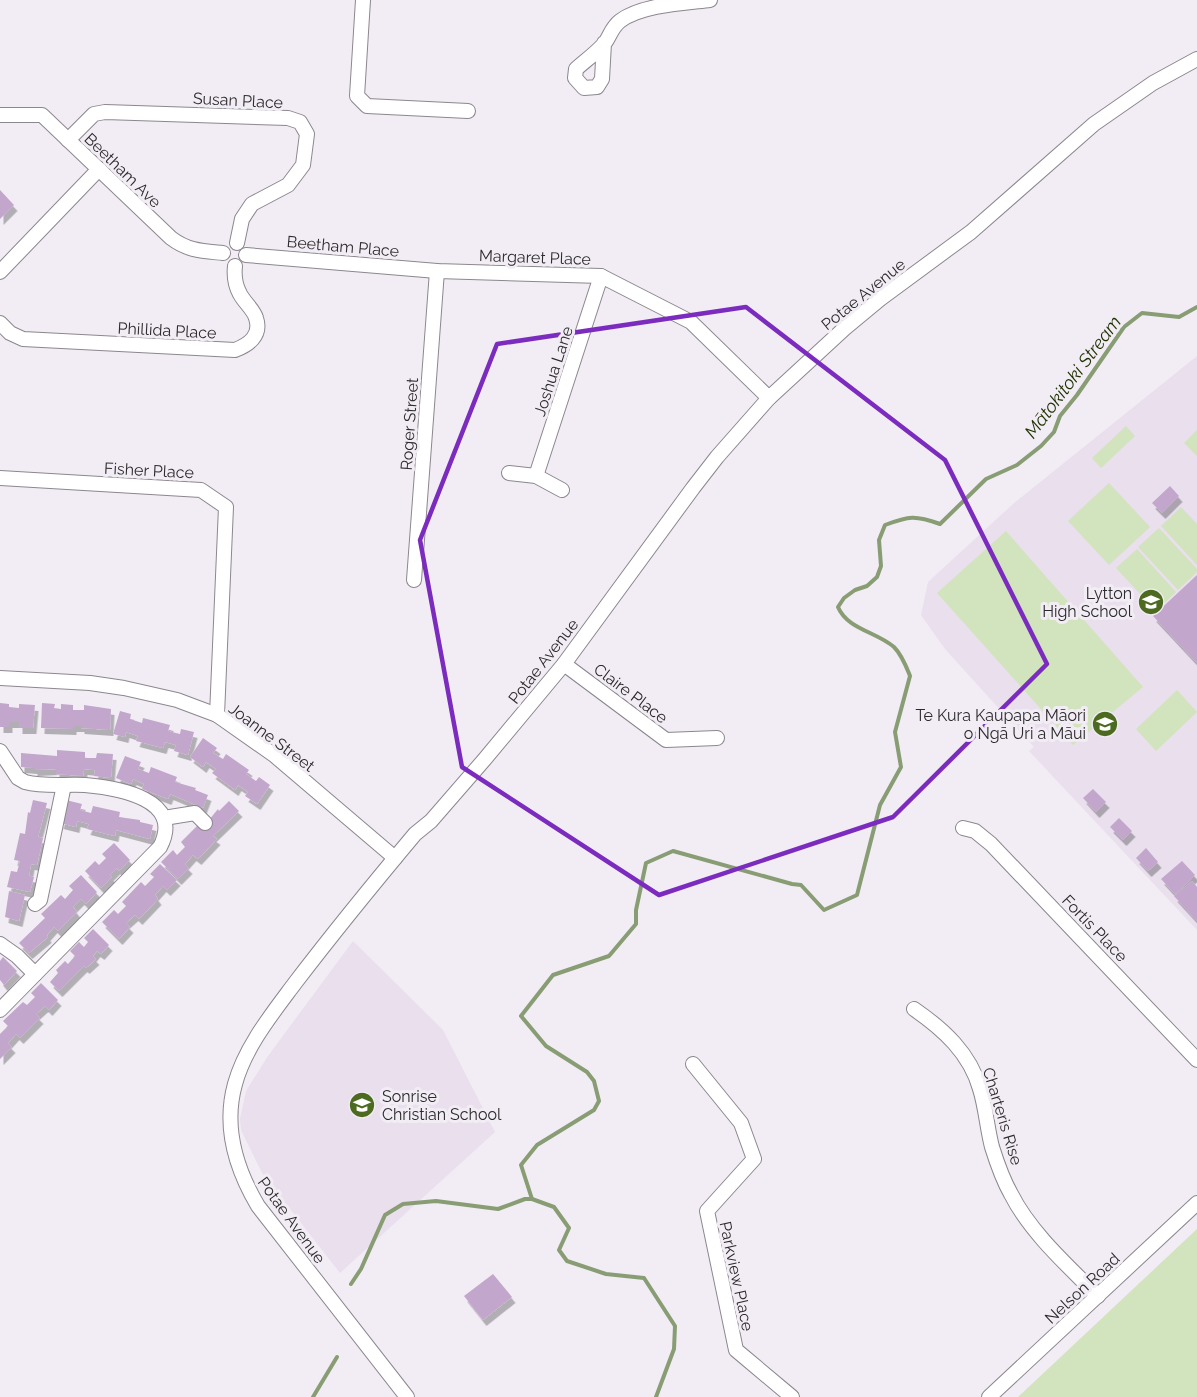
<svg xmlns="http://www.w3.org/2000/svg" width="1197" height="1397" font-family="Raleway,sans-serif">
	<style>
		.built { fill: #e9dfed }
		.green { fill: #d2e4be }
		.lines { fill: none; stroke-linecap: round; stroke-linejoin: round }
		.stream { stroke: #899d74; stroke-width: 4 }
		.building { fill: #c2a6cc; filter: url(#shadow) }
		.minor-casing { stroke: #8c878e; stroke-width: 16 }
		.minor { stroke: #fff; stroke-width: 14 }
		.marked { fill: none; stroke: #7b2cbf; stroke-width: 4.5; stroke-linejoin: round }
		.labels { text-anchor: middle; stroke-width: 6; stroke-linejoin: round; paint-order: stroke }
		.street-label { font-size: 16px; fill: #2c2a2c; stroke: #f2edf5 }
		.poi-label { font-size: 16px; fill: #2c2a2c; stroke: #f2edf5; text-anchor: end }
		.water-label { font-size: 18px; font-style: italic; fill: #1e3000; stroke: #f2edf5 }
	</style>
	<defs>
		<filter id="shadow"><feDropShadow dx="3.5" dy="6" stdDeviation="0" flood-color="#0004"/></filter>
	</defs>
	<rect width="100%" height="100%" fill="#f2edf5"/>
	<g class="built">
		<polygon points="1197,356 1197,930 1029,751 1034,747 945,649 921,615 928,582 1013,504"/>
		<polygon points="353,941 443,1030 495,1132 340,1273 262,1173 241,1130 240,1119 246,1091 268,1056"/>
	</g>
	<g class="green">
		<polygon points="1126,426 1135,436 1101,468 1092,458"/>
		<polygon points="1197,430 1197,456 1184,443"/>
		<polygon points="1109,483 1150,527 1109,565 1068,521"/>
		<polygon points="1181,507 1197,524 1197,565 1161,526"/>
		<polygon points="1159,528 1197,569 1197,572 1178,590 1138,547"/>
		<polygon points="1006,531 1143,687 1073,745 937,593"/>
		<polygon points="1137,549 1176,592 1156,611 1116,568"/>
		<polygon points="1177,690 1197,712 1156,751 1136,729"/>
		<polygon points="1197,1229 1197,1397 1018,1397"/>
	</g>
	<g class="lines">
		<g class="stream">
			<polyline points="351,1284 361,1269 385,1215 403,1204 436,1201 498,1209 525,1199 532,1199"/>
			<polyline points="313,1397 337,1357"/>
			<path d="M656,1397L674,1349L675,1326L644,1278L606,1274L567,1261L559,1250L569,1228L554,1207L532,1199L521,1165L537,1145L594,1110L599,1101L594,1081L587,1072L546,1046L521,1016L553,975L609,956L636,924V910L646,863L673,851L792,884L801,885L824,910L857,895L880,805L901,767L895,732L910,676C906,666 902,655 894,647C877,632 847,629 838,607L844,598L855,590L867,586L877,577L881,566L879,540L885,525C909,516 915,515 940,524L986,479L1017,465L1041,446L1054,432L1060,416L1077,395L1124,327L1142,313L1179,317L1197,307"/>
		</g>
	</g>
	<g class="building">
		<polygon points="0,190 14,205 0,219"/>
		<polygon points="1170,486 1179,496 1162,513 1152,503"/>
		<polygon points="1197,575 1197,663 1153,616"/>
		<polygon points="0,703 9,704 9,707 19,708 19,704 35,705 33,728 19,728 19,722 9,722 9,727 0,727"/>
		<polygon points="42,703 55,704 54,708 61,709 61,704 73,705 73,710 84,710 84,705 111,709 110,730 81,728 81,726 73,726 73,729 41,728"/>
		<polygon points="120,711 131,714 130,719 142,723 143,718 170,725 168,731 180,734 181,729 194,732 188,755 174,751 176,745 165,742 163,748 136,741 138,736 126,732 125,737 113,734"/>
		<polygon points="203,738 217,748 213,753 223,759 226,754 249,770 246,774 256,781 259,777 270,785 257,804 245,796 248,792 238,785 235,790 212,773 216,769 206,762 203,767 190,757"/>
		<polygon points="57,750 85,752 85,758 96,758 97,753 113,754 111,778 94,776 95,770 84,769 83,776 56,774 56,769 34,770 34,768 21,767 21,753 57,756"/>
		<polygon points="125,756 141,762 138,769 149,773 151,767 177,777 175,782 196,788 195,790 208,795 203,808 170,794 168,799 142,789 144,784 133,779 131,784 116,778"/>
		<polygon points="1093,789 1106,802 1096,812 1083,798"/>
		<polygon points="33,800 47,803 38,837 43,838 37,865 31,864 29,876 34,877 30,892 7,887 11,871 17,872 20,861 14,860 20,833 25,834 28,812 30,813"/>
		<polygon points="66,800 82,804 80,810 91,813 93,806 120,812 119,817 140,820 140,822 153,825 150,839 116,830 115,836 87,829 89,824 77,821 76,827 60,823"/>
		<polygon points="229,801 239,811 213,836 217,839 198,859 193,855 185,864 189,868 178,879 161,862 173,850 177,855 185,847 181,842 200,823 204,826 218,809 219,811"/>
		<polygon points="1119,818 1132,831 1123,840 1110,827"/>
		<polygon points="114,843 130,860 119,871 117,868 110,875 112,877 101,888 85,871 95,861 99,865 106,858 102,854"/>
		<polygon points="1146,848 1158,862 1148,871 1136,858"/>
		<polygon points="1182,861 1195,875 1175,894 1161,879"/>
		<polygon points="160,864 177,880 167,890 163,886 155,895 158,899 139,919 135,915 126,923 130,927 119,939 102,922 114,910 118,914 126,906 122,902 141,882 145,886 154,877 150,874"/>
		<polygon points="81,875 97,892 86,904 81,899 73,907 77,912 58,931 54,927 47,935 48,937 29,953 19,943 45,918 41,914 61,895 65,899 73,890 69,886"/>
		<polygon points="1192,881 1197,887 1197,921 1174,896"/>
		<polygon points="9,891 25,895 19,921 5,917"/>
		<polygon points="93,929 109,945 101,954 97,951 93,956 96,959 86,968 84,966 59,991 50,982 58,973 56,970 65,961 68,964 75,956 70,951 79,942 84,947 88,942 84,938"/>
		<polygon points="3,957 17,971 4,985 0,980 0,961"/>
		<polygon points="41,983 58,1000 49,1010 45,1006 36,1014 40,1018 20,1038 16,1034 8,1043 12,1047 0,1059 0,1034 8,1026 3,1021 23,1002 27,1005 35,997 31,993"/>
		<polygon points="493,1274 512,1297 483,1320 464,1296"/>
	</g>
	<g class="lines">
		<g class="minor-casing">
			<g id="minor">
				<polyline points="363,0 357,96 367,106 468,111"/>
				<path d="M604,43L602,79L597,87L584,88L575,78L576,69C585,61 596,53 604,44C610,37 611,28 620,21C641,5 684,3 710,0"/>
				<path d="M0,115H42L171,238C188,251 203,251 223,253"/>
				<polyline points="68,140 94,114 105,112 288,118 300,122 307,134 303,165 288,185 252,204 242,219 237,243"/>
				<polyline points="246,255 437,271 601,276 691,322 769,398"/>
				<polyline points="0,272 99,169"/>
				<path d="M0,323L10,333L23,339L235,350C248,345 262,336 256,318C254,310 244,302 240,294C235,285 234,275 235,266"/>
				<polyline points="509,473 536,476 562,490"/>
				<polyline points="536,476 601,276"/>
				<polyline points="0,478 201,490 226,507 217,715"/>
				<polyline points="414,580 437,271"/>
				<polyline points="564,664 666,740 717,738"/>
				<polyline points="0,678 90,683 124,688 177,700 217,715 274,755 395,858"/>
				<path d="M0,751L18,778L25,782C44,787 65,784 85,785C118,788 185,799 160,847L0,1010"/>
				<polyline points="164,818 195,813 205,823"/>
				<polyline points="963,828 975,831 991,844 1197,1060"/>
				<polyline points="35,904 40,900 64,785"/>
				<polyline points="0,944 17,956 35,974"/>
				<path d="M914,1009C943,1029 970,1053 980,1089C986,1108 987,1128 992,1147C997,1163 1003,1180 1011,1194C1030,1232 1068,1266 1098,1296"/>
				<polyline points="693,1064 741,1123 754,1159 707,1211 736,1350 792,1397"/>
				<path d="M407,1397L258,1206C236,1169 223,1127 235,1084C245,1047 272,1014 295,983C334,932 374,883 415,834L431,821L484,760L564,664L693,488L717,457L769,398L845,328L880,299L971,232L1094,124L1153,83L1197,59"/>
				<polyline points="989,1397 1197,1203"/>
			</g>
		</g>
		<use href="#minor" class="minor"/>
	</g>
	<path class="marked" d="M746,307L945,460L1047,664L893,817L659,895L462,767L420,540L497,344Z"/>
	<defs>
		<g id="school-disc" transform="scale(1.35)"><circle r="9.5" fill="#4d6b20" stroke="#f2edf5"/><path d="M0-5L7-2L0 1L-7-2ZM-4 1L0 2.5L4 1V4Q0 6-4 4Z" fill="#fff"/></g>
	</defs>
	<g fill-rule="evenodd">
		<use href="#school-disc" x="1151" y="602"/>
		<use href="#school-disc" x="1105" y="724"/>
		<use href="#school-disc" x="362" y="1105"/>
	</g>
	<g class="labels">
		<g class="street-label">
			<text transform="translate(238 100) rotate(3)" y="6">Susan Place</text>
			<text transform="translate(123 170) rotate(44)" y="6">Beetham Ave</text>
			<text transform="translate(343 246) rotate(5)" y="6">Beetham Place</text>
			<text transform="translate(535 257) rotate(2)" y="6">Margaret Place</text>
			<text transform="translate(863 294) rotate(-39)" y="6">Potae Avenue</text>
			<text transform="translate(167 330) rotate(3)" y="6">Phillida Place</text>
			<text transform="translate(553 371) rotate(-72)" y="6">Joshua Lane</text>
			<text transform="translate(409 424) rotate(-86)" y="6">Roger Street</text>
			<text transform="translate(149 470) rotate(3)" y="6">Fisher Place</text>
			<text transform="translate(543 661) rotate(-52)" y="6">Potae Avenue</text>
			<text transform="translate(631 693) rotate(37)" y="6">Claire Place</text>
			<text transform="translate(272 737) rotate(37)" y="6">Joanne Street</text>
			<text transform="translate(1095 928) rotate(46)" y="6">Fortis Place</text>
			<text transform="translate(1003 1116) rotate(73)" y="6">Charteris Rise</text>
			<text transform="translate(292 1220) rotate(54)" y="6">Potae Avenue</text>
			<text transform="translate(737 1276) rotate(78)" y="6">Parkview Place</text>
			<text transform="translate(1082 1288) rotate(-43)" y="6">Nelson Road</text>
		</g>
		<g class="poi-label">
			<text x="1132" y="599">Lytton<tspan x="1132" dy="18">High School</tspan></text>
			<text x="1086" y="721">Te Kura Kaupapa Māori<tspan x="1086" dy="18">o Ngā Uri a Māui</tspan></text>
			<text x="382" y="1102" text-anchor="start">Sonrise<tspan x="382" dy="18">Christian School</tspan></text>
		</g>
		<g class="water-label">
			<text transform="translate(1073 377) rotate(-53)" y="6">Mātokitoki Stream</text>
		</g>
	</g>
</svg>
